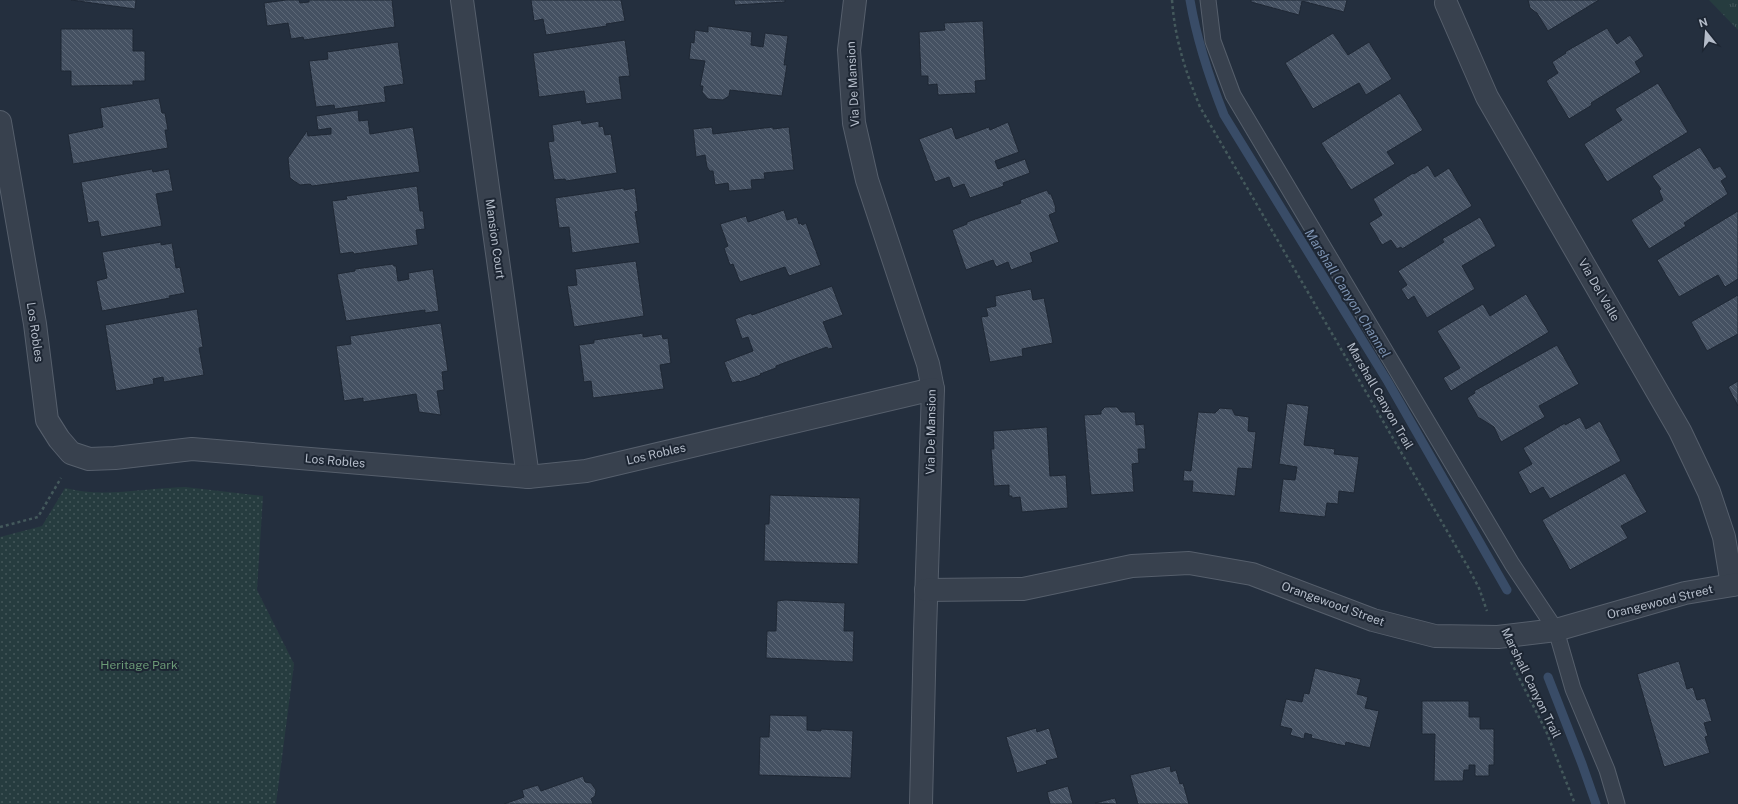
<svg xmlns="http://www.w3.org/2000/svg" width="1738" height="804" font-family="'Public Sans',sans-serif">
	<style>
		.grass { fill: url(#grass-tufts) }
		.park { fill: url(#park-dots) }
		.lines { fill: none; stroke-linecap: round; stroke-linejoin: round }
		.stream { stroke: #394c67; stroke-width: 9 }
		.building { fill: url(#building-back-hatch); stroke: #1f2835 }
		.lane-casing { stroke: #565f6c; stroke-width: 17 }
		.street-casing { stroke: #565f6c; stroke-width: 24 }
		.path { stroke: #44595c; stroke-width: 2.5; stroke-dasharray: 3 3; stroke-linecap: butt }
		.lane { stroke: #38414e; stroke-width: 15 }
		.street { stroke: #38414e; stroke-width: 22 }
		.labels { text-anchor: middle; stroke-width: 4; stroke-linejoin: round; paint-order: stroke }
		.street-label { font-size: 12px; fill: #b4bcc9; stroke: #1d2633 }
		.park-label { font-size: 12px; fill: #6b9a76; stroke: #1d2633 }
		.water-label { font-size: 13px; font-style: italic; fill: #7c92b1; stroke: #1d2633 }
	</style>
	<defs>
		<pattern id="grass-tufts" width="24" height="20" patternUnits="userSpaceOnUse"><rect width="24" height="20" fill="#263c3f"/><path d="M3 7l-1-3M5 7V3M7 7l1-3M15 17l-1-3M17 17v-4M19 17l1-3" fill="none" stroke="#435659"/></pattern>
		<pattern id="park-dots" width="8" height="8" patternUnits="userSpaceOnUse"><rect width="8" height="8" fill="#263c3f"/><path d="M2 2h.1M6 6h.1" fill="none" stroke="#435659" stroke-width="1.8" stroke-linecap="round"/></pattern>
		<pattern id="building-back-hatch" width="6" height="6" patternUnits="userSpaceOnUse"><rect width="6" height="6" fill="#455162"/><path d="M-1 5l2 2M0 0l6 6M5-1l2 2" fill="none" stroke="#5d6877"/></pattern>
	</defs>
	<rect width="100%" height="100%" fill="#242f3e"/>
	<polygon class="grass" points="1709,0 1738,0 1738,30"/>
	<path class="park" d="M185,487L263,496L257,590L294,664L276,804H0V537L42,526L65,488C104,498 145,488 185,487Z"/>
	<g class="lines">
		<g class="stream">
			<path d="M1190,0C1197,41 1209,77 1224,115L1388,382L1507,590"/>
			<polyline points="1548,677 1582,764 1596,804"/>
		</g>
	</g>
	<g class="building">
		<polygon points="71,0 136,0 135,9"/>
		<polygon points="286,0 299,0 300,3 309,2 309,0 392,0 395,27 304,40 303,37 291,39 288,23 267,26 264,3"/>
		<polygon points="531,0 621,0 625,21 606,24 607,26 546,35 543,19 534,21"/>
		<polygon points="734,0 785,0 785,2 735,5"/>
		<polygon points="1251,0 1347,0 1344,12 1302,1 1299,15 1251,2"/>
		<polygon points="1528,0 1599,0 1548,31 1537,13 1530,8"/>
		<polygon points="983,21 986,80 975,81 976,93 938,95 937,84 928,85 928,76 921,76 919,32 945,30 944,23"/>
		<polygon points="708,26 752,32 751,45 763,47 765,33 788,36 784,65 787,65 782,96 730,90 729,96 723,100 708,99 702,92 703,86 700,86 705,61 689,59 691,42 694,43 695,30 708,32"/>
		<polygon points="1607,28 1617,44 1630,35 1644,56 1635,62 1641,72 1591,103 1592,105 1569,119 1546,81 1558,73 1552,62 1566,53 1565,52"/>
		<polygon points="61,29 133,29 133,51 145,51 145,81 133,81 133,85 71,86 71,71 61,71"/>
		<polygon points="1333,33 1348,55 1369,42 1392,79 1366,95 1359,83 1313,109 1285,63"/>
		<polygon points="625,40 630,76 619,77 622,99 586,104 584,91 539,97 533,53"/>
		<polygon points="398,42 404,84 384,87 386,102 335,109 334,105 316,107 309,61 328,59 327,52"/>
		<polygon points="1658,83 1688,132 1607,182 1584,144 1622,120 1615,109"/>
		<polygon points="1400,93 1423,130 1387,152 1395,164 1351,190 1321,143"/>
		<polygon points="159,98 162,113 165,113 168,130 165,130 168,148 73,164 68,134 103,127 100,108"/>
		<polygon points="358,110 359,121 368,120 370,134 413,127 420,172 312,186 310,184 300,185 290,178 288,158 307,131 308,136 331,134 331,128 318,130 316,116"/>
		<polygon points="581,120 582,124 599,121 599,127 603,126 605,135 611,134 617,173 566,181 565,179 554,180 548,142 554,141 552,125"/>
		<polygon points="1008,122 1019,152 995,161 998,169 1025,159 1030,173 1003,183 1004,186 970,198 964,184 953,188 949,177 935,182 919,139 952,127 956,139 989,127 990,130"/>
		<polygon points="712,127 713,134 773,127 773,129 789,127 794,170 764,173 765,179 751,180 752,189 729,191 728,183 715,185 713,171 710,171 707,167 705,155 696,157 693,129"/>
		<polygon points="1700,147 1714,169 1720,166 1727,177 1721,181 1728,194 1684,223 1686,226 1649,249 1631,220 1663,200 1659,191 1661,189 1652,176"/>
		<polygon points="1428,165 1435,177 1449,168 1472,206 1402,249 1401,247 1397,249 1391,240 1382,245 1369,223 1382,215 1373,199 1413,173 1414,174"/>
		<polygon points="152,169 153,172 169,169 173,191 156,194 162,226 101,237 98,221 88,223 81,182"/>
		<polygon points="417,186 420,211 423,211 425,229 416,230 418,245 354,254 353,252 340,254 332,201 347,199 346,196"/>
		<polygon points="624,188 624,190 635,188 638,211 635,212 640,243 572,253 569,227 559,228 555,198"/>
		<polygon points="1047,190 1049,194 1051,194 1056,208 1055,208 1056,212 1049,215 1059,242 1030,253 1033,262 1011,270 1008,262 996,267 993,260 966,270 952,230 967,224 967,222 1021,203 1020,200"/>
		<polygon points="784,210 787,220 797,217 799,224 801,223 802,225 806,223 821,265 789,276 785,267 740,282 733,264 730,265 724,248 728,246 720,224 746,216 748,222"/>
		<polygon points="1738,211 1738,279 1725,287 1718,275 1679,297 1657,260"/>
		<polygon points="1480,217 1496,246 1462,266 1475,289 1427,318 1414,296 1408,300 1401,289 1407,285 1398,271 1444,242 1442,239"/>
		<polygon points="161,242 161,245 172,243 176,268 180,267 185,293 169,296 170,298 102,311 96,281 107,278 102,252"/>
		<polygon points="636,261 644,316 574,327 567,286 577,285 575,269"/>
		<polygon points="393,264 394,266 396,266 398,281 409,279 408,273 433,269 439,311 425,313 425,310 346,321 337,274 355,271 355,269"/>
		<polygon points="832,286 843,315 823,322 833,348 828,349 827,347 776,366 776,368 760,374 761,375 740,382 739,381 732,383 724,362 753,351 748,337 742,339 735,319 751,313 752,315"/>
		<polygon points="1031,289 1033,300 1044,298 1053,343 1022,349 1023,356 990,362 981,317 988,316 986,308 996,306 995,296"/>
		<polygon points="1526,294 1549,332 1451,391 1443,378 1460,368 1437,331 1483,304 1490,316"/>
		<polygon points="1738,295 1738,334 1707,351 1691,322"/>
		<polygon points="197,309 203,347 199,348 204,375 164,382 163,377 153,379 154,384 116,391 105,325"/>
		<polygon points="441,323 448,371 442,372 444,390 437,391 441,415 419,412 416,394 363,402 363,398 344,401 336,346 351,344 350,336"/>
		<polygon points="643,333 643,337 662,334 663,339 668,338 671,363 660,365 664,389 593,398 591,381 584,382 579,345 594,343 594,340"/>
		<polygon points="1557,345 1579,384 1539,406 1545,417 1501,442 1494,427 1478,417 1467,398 1475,393 1474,391"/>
		<polygon points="1738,381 1738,406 1728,387"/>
		<polygon points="1287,403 1309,406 1304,445 1335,449 1334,454 1359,457 1354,493 1339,491 1338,504 1327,503 1325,517 1279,512 1283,479 1295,480 1297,467 1279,464"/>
		<polygon points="1105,407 1117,407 1121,412 1135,412 1136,425 1144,424 1146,449 1138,449 1139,463 1132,464 1134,492 1091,495 1084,415 1101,414 1101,411"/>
		<polygon points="1220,408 1232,409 1235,415 1249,417 1248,431 1256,432 1252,469 1238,468 1235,496 1192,492 1193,481 1183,481 1184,470 1191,471 1198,412 1215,413"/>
		<polygon points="1580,417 1586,429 1600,421 1621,461 1550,499 1543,487 1530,494 1518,472 1532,464 1523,448 1565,423 1565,425"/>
		<polygon points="1047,427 1050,476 1066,475 1068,508 1022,512 1020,497 1012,498 1012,496 1009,496 1009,485 994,486 991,449 994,449 993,431"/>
		<polygon points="1625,473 1647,512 1621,526 1628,538 1570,570 1542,520"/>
		<polygon points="770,495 860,498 858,564 764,561 765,524 769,524"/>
		<polygon points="785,600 845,603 844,631 854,631 853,662 766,658 767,631 776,631 777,601"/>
		<polygon points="1679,661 1687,689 1693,687 1697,700 1705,698 1712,721 1704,723 1708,736 1705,737 1710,753 1664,767 1637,674"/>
		<polygon points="1315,668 1361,679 1357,694 1368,697 1365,708 1379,711 1370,748 1346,742 1345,746 1311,738 1312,735 1305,733 1304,739 1290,735 1292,729 1280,726 1286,699 1302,702 1304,693 1309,694"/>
		<polygon points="1422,701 1469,701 1469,717 1480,717 1480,729 1494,729 1494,765 1489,765 1489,776 1475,776 1475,765 1469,765 1469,770 1464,770 1463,781 1434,781 1435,734 1422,734"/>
		<polygon points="770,715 807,716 807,730 821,731 821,729 853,731 851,778 759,775 760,737 769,737"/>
		<polygon points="1036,728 1037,732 1049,728 1058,758 1046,761 1047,764 1017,773 1006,737"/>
		<polygon points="1170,766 1171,772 1176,770 1180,784 1183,783 1189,804 1138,804 1130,775"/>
		<polygon points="583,776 585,782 591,783 596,790 595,796 591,799 593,804 504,804 524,797 522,790 538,785 541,791"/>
		<polygon points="1068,786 1073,804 1050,804 1047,792"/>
		<polygon points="1115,798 1117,804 1095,803"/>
	</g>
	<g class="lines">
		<g class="lane-casing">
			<polyline id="lane" points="1208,0 1213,41 1233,95 1512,564 1556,630 1573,689 1607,770 1617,804"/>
		</g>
		<g class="street-casing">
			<g id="street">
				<polyline points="462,0 528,477"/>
				<polyline points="855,0 849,50 854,123 867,180 928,364 933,389 925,632 921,804"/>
				<polyline points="1446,3 1487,97 1680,431 1709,492 1724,537 1732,585"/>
				<polyline points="0,122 35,324 47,420 59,439 71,453 89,459 115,458 192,449 528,477 586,471 933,389"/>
				<polyline points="926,590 1023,589 1132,566 1189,563 1252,574 1373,620 1435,636 1498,637 1556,630 1685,593 1738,584"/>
			</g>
		</g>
		<g class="path">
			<path d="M1172,0C1175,40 1185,70 1200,107L1468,567L1479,588L1487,611"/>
			<polyline points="0,527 38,517 61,478"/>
			<polyline points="1511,662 1546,731 1575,804"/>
		</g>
		<use href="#lane" class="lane"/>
		<use href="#street" class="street"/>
	</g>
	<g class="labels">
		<g class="street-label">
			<text transform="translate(853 84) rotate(-93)" y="4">Via De Mansion</text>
			<text transform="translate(495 239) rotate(82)" y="4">Mansion Court</text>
			<text transform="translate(1599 290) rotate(60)" y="4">Via Del Valle</text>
			<text transform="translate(35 332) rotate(82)" y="4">Los Robles</text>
			<text transform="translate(1380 396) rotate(60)" y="4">Marshall Canyon Trail</text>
			<text transform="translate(931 432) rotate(-89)" y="4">Via De Mansion</text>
			<text transform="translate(656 454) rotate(-13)" y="4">Los Robles</text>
			<text transform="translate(335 461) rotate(5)" y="4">Los Robles</text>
			<text transform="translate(1660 602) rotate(-14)" y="4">Orangewood Street</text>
			<text transform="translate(1333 604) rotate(20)" y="4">Orangewood Street</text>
			<text transform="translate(1531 683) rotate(64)" y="4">Marshall Canyon Trail</text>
		</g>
		<g class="park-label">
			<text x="139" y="669">Heritage Park</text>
		</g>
		<g class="water-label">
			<text transform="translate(1348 293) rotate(58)" y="5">Marshall Canyon Channel</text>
		</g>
	</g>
	<g transform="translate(1706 32) rotate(343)" stroke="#1d2633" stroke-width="3" paint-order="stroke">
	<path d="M0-3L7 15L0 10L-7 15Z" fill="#b4bcc9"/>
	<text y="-6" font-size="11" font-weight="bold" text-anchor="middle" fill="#b4bcc9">N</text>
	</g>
</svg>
